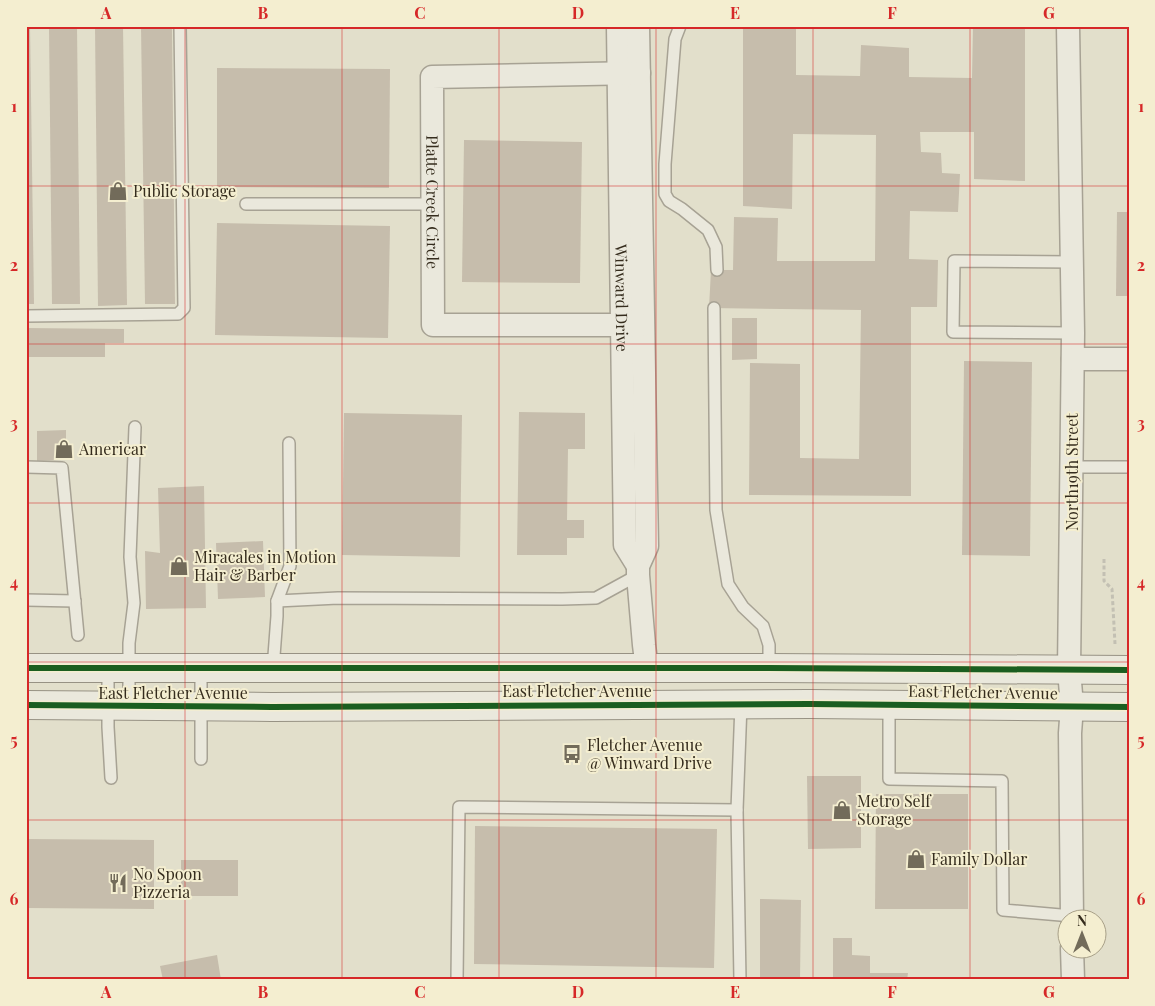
<svg xmlns="http://www.w3.org/2000/svg" width="1155" height="1006" font-family="'Playfair Display',serif">
	<style>
		.building { fill: #c6bdac }
		.lines { fill: none; stroke-linecap: round; stroke-linejoin: round }
		.service-casing { stroke: #a7a294; stroke-width: 14 }
		.minor-casing { stroke: #a7a294; stroke-width: 25 }
		.secondary-casing { stroke: #979284; stroke-width: 30 }
		.path { stroke: #c3c0b3; stroke-width: 3; stroke-dasharray: 4 2.5; stroke-linecap: butt }
		.service { stroke: #eae8dc; stroke-width: 11 }
		.minor { stroke: #eae8dc; stroke-width: 22 }
		.secondary { stroke: #eae8dc; stroke-width: 28 }
		.cycleway-casing { stroke: #f4eed0; stroke-width: 9 }
		.cycleway { stroke: #1b5e20; stroke-width: 6 }
		.grid { fill: none; stroke: #d62828; stroke-width: 1; stroke-opacity: 0.55 }
		.labels { text-anchor: middle; stroke-width: 4; stroke-linejoin: round; paint-order: stroke }
		.poi-label { font-size: 16px; fill: #352c1d; stroke: #f4eed0; text-anchor: start }
		.street-label { font-size: 16px; fill: #352c1d; stroke: #f4eed0 }
		.neatline { fill: none; stroke: #d62828; stroke-width: 2 }
		.grid-label { font-size: 16px; text-anchor: middle; font-weight: bold; fill: #d62828 }
	</style>
	<rect width="100%" height="100%" fill="#e2dfcb"/>
	<g class="building">
		<polygon points="26,26 30,26 34,304 26,304"/>
		<polygon points="49,26 77,26 80,304 52,304"/>
		<polygon points="95,26 123,26 127,305 98,306"/>
		<polygon points="141,26 172,26 175,304 145,304"/>
		<polygon points="743,26 796,26 796,75 860,76 861,45 909,48 909,77 972,78 973,26 1025,26 1025,181 974,179 974,132 920,132 921,152 941,153 942,173 960,174 958,212 910,211 909,259 938,260 937,307 911,307 911,496 749,495 750,363 800,364 800,458 859,459 861,310 709,308 711,270 733,270 734,217 778,218 777,261 875,261 876,135 793,134 792,209 743,206"/>
		<polygon points="217,68 390,69 389,188 217,187"/>
		<polygon points="464,140 582,142 580,283 462,282"/>
		<polygon points="1117,212 1129,212 1129,296 1116,296"/>
		<polygon points="217,223 390,226 388,338 215,335"/>
		<polygon points="732,318 757,318 757,359 732,360"/>
		<polygon points="26,328 124,329 124,343 105,343 105,357 26,357"/>
		<polygon points="964,361 1032,362 1030,556 962,555"/>
		<polygon points="519,412 585,413 585,449 568,449 567,520 584,520 584,538 567,538 567,555 517,555"/>
		<polygon points="344,413 462,415 460,557 342,555"/>
		<polygon points="66,430 66,460 37,461 37,431"/>
		<polygon points="204,486 206,608 146,609 145,551 160,553 158,488"/>
		<polygon points="263,541 265,597 218,599 216,543"/>
		<polygon points="807,776 861,776 861,848 808,849"/>
		<polygon points="876,794 968,794 968,909 875,909"/>
		<polygon points="475,826 717,829 714,968 474,964"/>
		<polygon points="28,839 154,840 154,909 28,908"/>
		<rect x="181" y="860" width="57" height="36"/>
		<polygon points="760,899 801,900 800,980 760,980"/>
		<polygon points="833,938 852,938 852,955 870,956 870,973 908,973 907,980 833,980"/>
		<polygon points="217,955 221,980 163,980 160,966"/>
	</g>
	<g class="lines">
		<g class="service-casing">
			<g id="service">
				<polyline points="680,26 675,39 665,164 665,194 669,201 682,209 708,230 716,247 717,270"/>
				<polyline points="246,204 432,204"/>
				<polyline points="1072,262 954,261 953,332 1073,333"/>
				<polyline points="714,308 716,510 728,584 743,607 763,626 769,645 769,668"/>
				<polyline points="26,316 178,314 184,308 180,26"/>
				<polyline points="26,467 62,468 78,635"/>
				<polyline points="1072,467 1129,467"/>
				<polyline points="26,600 75,601"/>
				<polyline points="277,601 290,566 289,443"/>
				<polyline points="108,668 108,727 111,778"/>
				<polyline points="273,669 277,616 277,601 338,598 562,599 596,598 638,575"/>
				<polyline points="889,704 889,779 1002,781 1003,910 1072,916"/>
				<polyline points="129,706 129,643 134,603 130,557 135,427"/>
				<polyline points="201,759 201,668"/>
				<polyline points="457,980 459,807 737,810"/>
				<polyline points="740,980 737,810 741,704"/>
			</g>
		</g>
		<g class="minor-casing">
			<g id="minor">
				<path id="s1" d="M618,26L625,545L638,566"/>
				<polyline points="638,26 647,546 638,566 638,575 644,645 647,669"/>
				<polyline points="1068,26 1073,333 1069,670 1072,706 1070,733 1072,918"/>
				<path id="s2" d="M639,73L432,77L433,325H642"/>
				<polyline points="1073,359 1129,359"/>
				<polyline points="1072,948 1073,980"/>
			</g>
		</g>
		<g class="secondary-casing">
			<g id="secondary">
				<polyline points="26,668 769,668 1129,670"/>
				<polyline points="26,705 272,707 809,704 1129,707"/>
			</g>
		</g>
		<polyline class="path" points="1104,559 1104,581 1112,589 1115,644"/>
		<use href="#service" class="service"/>
		<use href="#minor" class="minor"/>
		<use href="#secondary" class="secondary"/>
		<g class="cycleway-casing">
			<g id="cycleway">
				<polyline points="26,668 769,668 1129,670"/>
				<polyline points="26,705 272,707 809,704 1129,707"/>
			</g>
		</g>
		<use href="#cycleway" class="cycleway"/>
	</g>
	<path class="grid" d="M185,26V980M342,26V980M499,26V980M656,26V980M813,26V980M970,26V980M26,186H1129M26,344H1129M26,503H1129M26,662H1129M26,820H1129"/>
	<defs>
		<g id="shop-bare" transform="scale(1.5)"><path d="M-5-2.5h2.3a2.7 3.5 0 0 1 5.4 0H5L5.5 6h-11ZM-1.5-2.5h3a1.5 2.3 0 0 0-3 0Z" fill="#726b5a" stroke="#f4eed0" stroke-width="2.5" paint-order="stroke"/></g>
		<g id="bus-bare" transform="scale(1.5)"><path d="M-5-6H5V4H4V6H2V4H-2V6H-4V4H-5ZM-3.5-4V0h7V-4ZM-3.5 1.2v1.5H-2V1.2ZM2 1.2v1.5H3.5V1.2Z" fill="#726b5a" stroke="#f4eed0" stroke-width="2.5" paint-order="stroke"/></g>
		<g id="restaurant-bare" transform="scale(1.5)"><path d="M-5-6h1v4h1v-4h1v4h1v-4h1v5L-1.5 .5V6h-2V.5L-5-1ZM5-6V6H3V1.5H1.5Q1.5-4 5-6Z" fill="#726b5a" stroke="#f4eed0" stroke-width="2.5" paint-order="stroke"/></g>
	</defs>
	<g fill-rule="evenodd">
		<use href="#shop-bare" x="118" y="191"/>
		<use href="#shop-bare" x="64" y="449"/>
		<use href="#shop-bare" x="179" y="566"/>
		<use href="#bus-bare" x="572" y="754"/>
		<use href="#shop-bare" x="842" y="810"/>
		<use href="#shop-bare" x="916" y="859"/>
		<use href="#restaurant-bare" x="118" y="883"/>
	</g>
	<g class="labels">
		<g class="poi-label">
			<text x="133" y="197">Public Storage</text>
			<text x="79" y="455">Americar</text>
			<text x="194" y="563">Miracales in Motion<tspan x="194" dy="18">Hair &amp; Barber</tspan></text>
			<text x="587" y="751">Fletcher Avenue<tspan x="587" dy="18">@ Winward Drive</tspan></text>
			<text x="857" y="807">Metro Self<tspan x="857" dy="18">Storage</tspan></text>
			<text x="931" y="865">Family Dollar</text>
			<text x="133" y="880">No Spoon<tspan x="133" dy="18">Pizzeria</tspan></text>
		</g>
		<g class="street-label">
			<text dy="6" stroke="none"><textPath href="#s2" startOffset="332">Platte Creek Circle</textPath></text>
			<text dy="6" stroke="none"><textPath href="#s1" startOffset="272">Winward Drive</textPath></text>
			<text transform="translate(1072 472) rotate(-90)" y="6">North19th Street</text>
			<text x="577" y="697">East Fletcher Avenue</text>
			<text transform="translate(983 692) rotate(1)" y="6">East Fletcher Avenue</text>
			<text x="173" y="699">East Fletcher Avenue</text>
		</g>
	</g>
	<rect width="1155" height="1006" fill="none" stroke="#f4eed0" stroke-width="55"/>
	<g transform="translate(1082 934)"><circle r="24" fill="#f4eed0" stroke="#a8a088"/>
	<path d="M0-4L9 19L0 12L-9 19Z" fill="#726b5a"/>
	<text y="-8" font-size="14" font-weight="bold" text-anchor="middle" fill="#352c1d">N</text>
	</g>
	<rect x="28" y="28" width="1100" height="950" class="neatline"/>
	<g class="grid-label">
		<text x="106" y="19">A</text>
		<text x="263" y="19">B</text>
		<text x="420" y="19">C</text>
		<text x="578" y="19">D</text>
		<text x="735" y="19">E</text>
		<text x="892" y="19">F</text>
		<text x="1049" y="19">G</text>
		<text x="14" y="112">1</text>
		<text x="1141" y="112">1</text>
		<text x="14" y="271">2</text>
		<text x="1141" y="271">2</text>
		<text x="14" y="429">3</text>
		<text x="1141" y="429">3</text>
		<text x="14" y="588">4</text>
		<text x="1141" y="588">4</text>
		<text x="14" y="746">5</text>
		<text x="1141" y="746">5</text>
		<text x="14" y="905">6</text>
		<text x="1141" y="905">6</text>
		<text x="106" y="998">A</text>
		<text x="263" y="998">B</text>
		<text x="420" y="998">C</text>
		<text x="578" y="998">D</text>
		<text x="735" y="998">E</text>
		<text x="892" y="998">F</text>
		<text x="1049" y="998">G</text>
	</g>
</svg>
